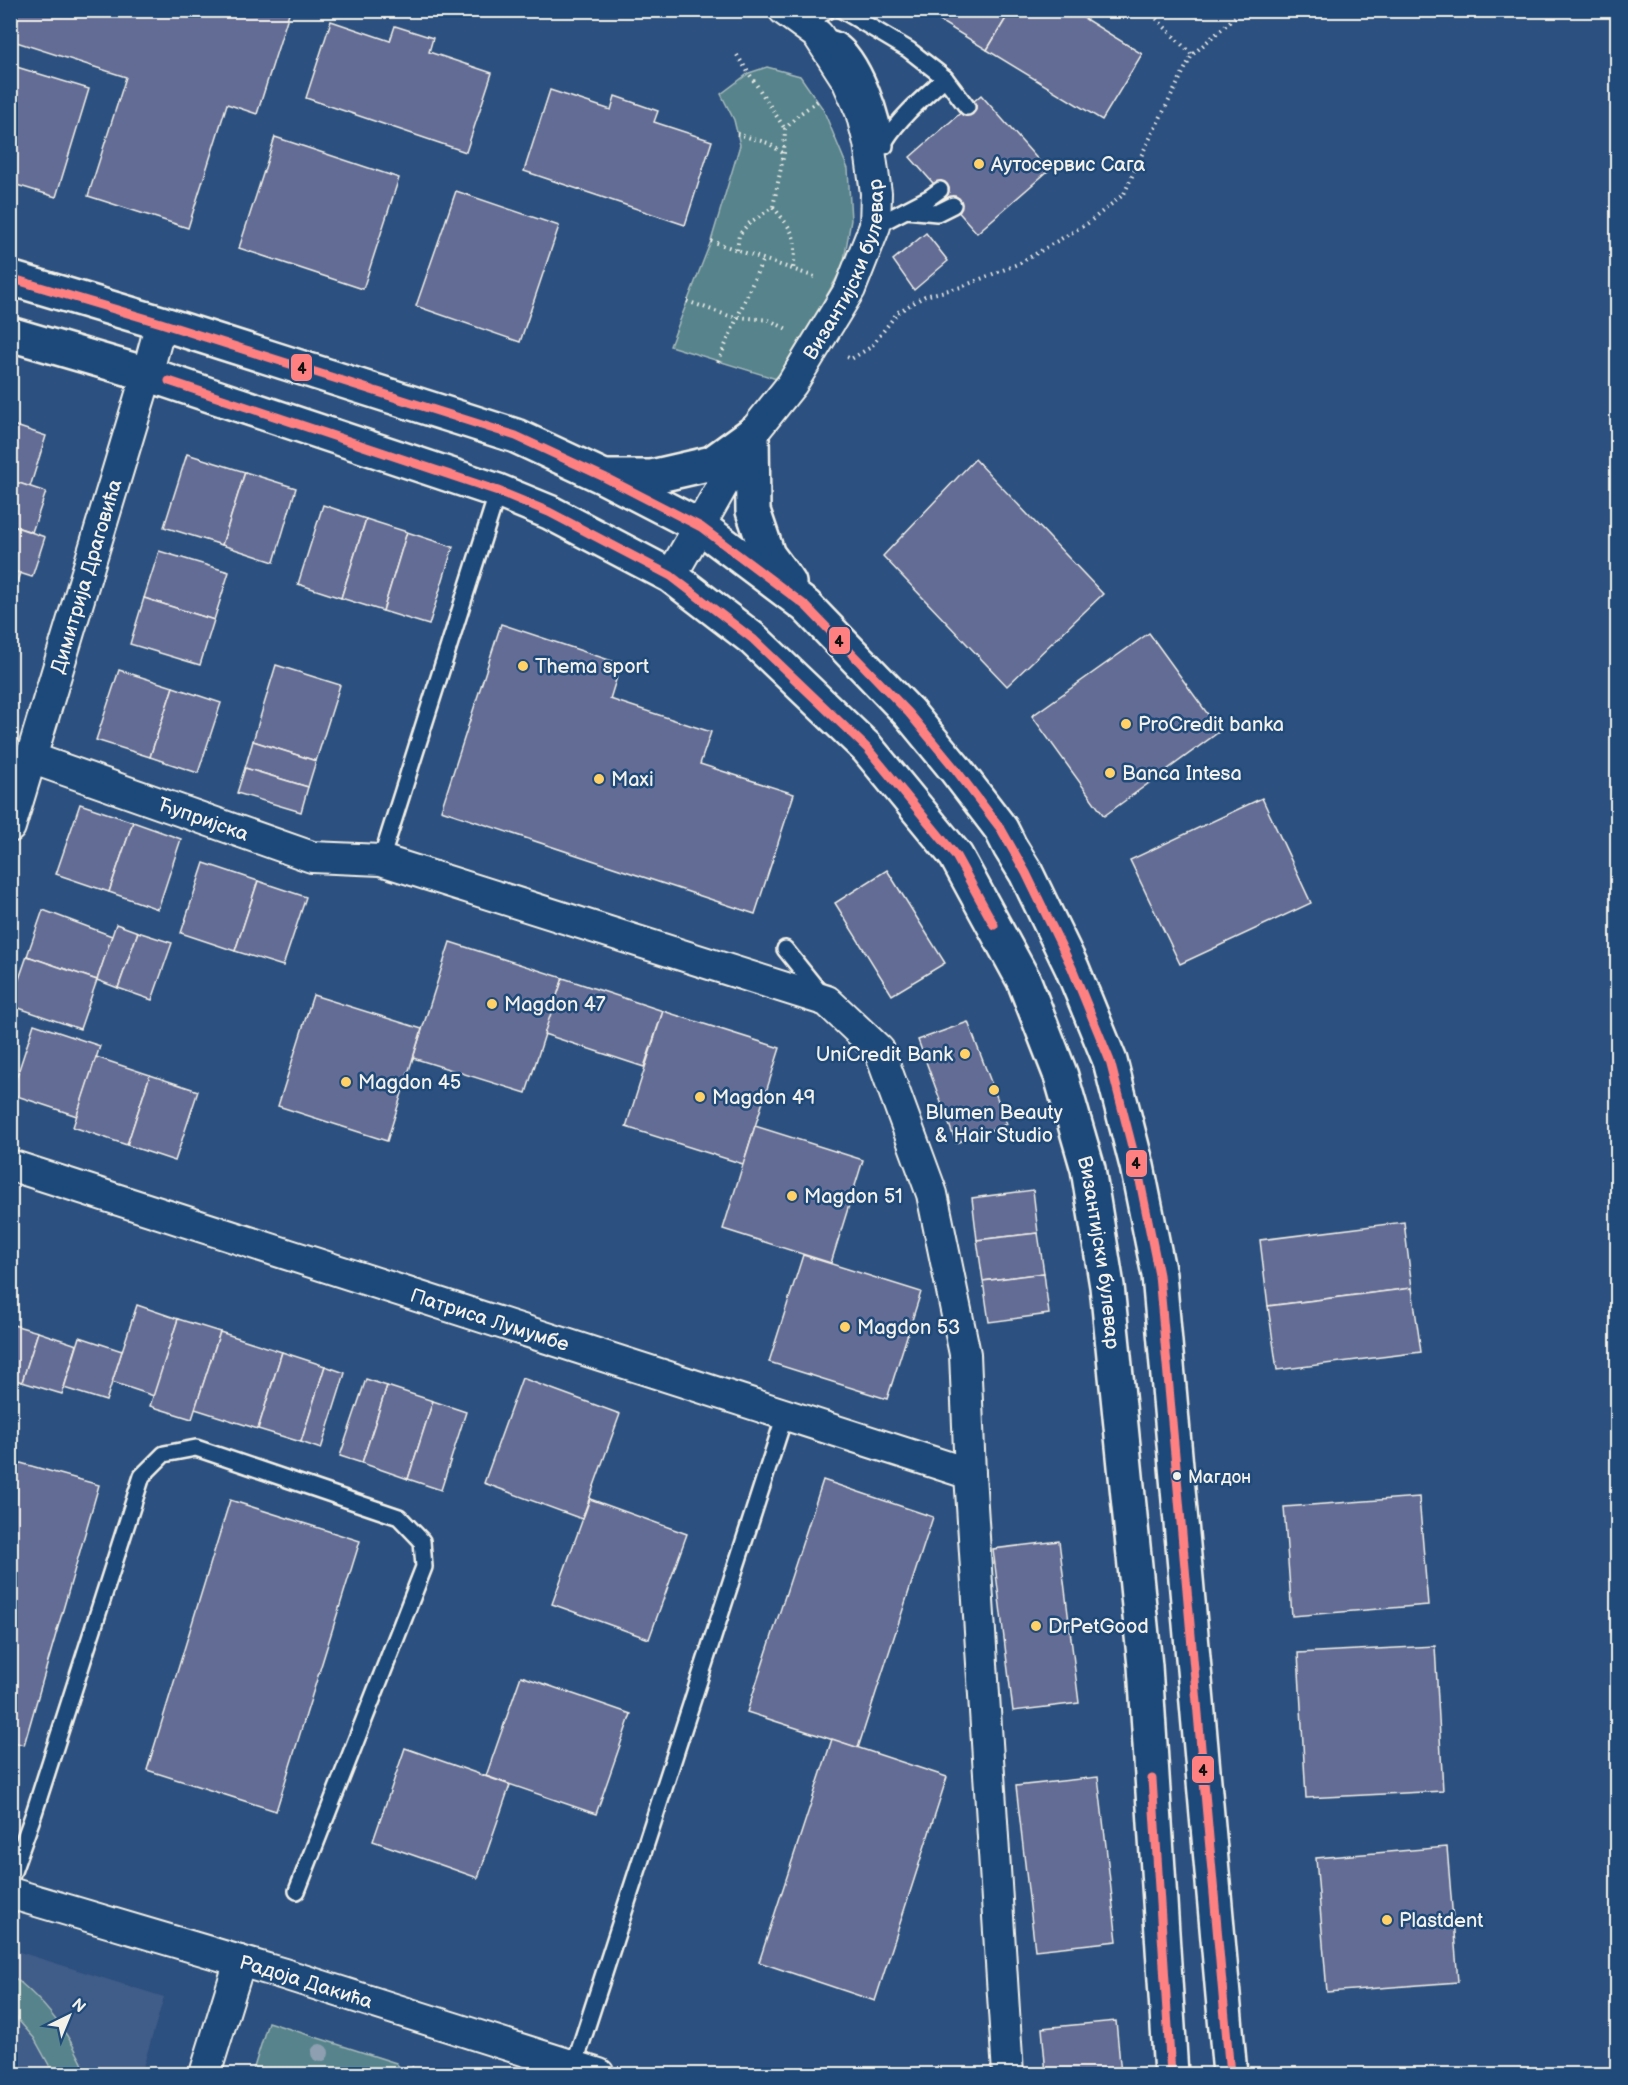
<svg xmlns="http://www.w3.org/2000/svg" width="1628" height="2085" font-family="'Balsamiq Sans',sans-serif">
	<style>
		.built { fill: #405b88 }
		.green { fill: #57838c; stroke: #a6baba; stroke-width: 1.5 }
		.building { fill: #626c95; stroke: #f4f1e8; stroke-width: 1.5 }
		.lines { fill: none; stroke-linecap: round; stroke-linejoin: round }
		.lane-casing { stroke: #f4f1e8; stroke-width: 20 }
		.street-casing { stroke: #f4f1e8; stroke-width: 34 }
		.secondary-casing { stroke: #f4f1e8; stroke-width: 38 }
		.path { stroke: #f4f1e8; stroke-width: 4; stroke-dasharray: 1.5 4.5; stroke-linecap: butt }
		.lane { stroke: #1f4a7a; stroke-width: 15 }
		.street { stroke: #1f4a7a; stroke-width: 30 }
		.secondary { stroke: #1f4a7a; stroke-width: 33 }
		.bus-1-casing { stroke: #1f4a7a; stroke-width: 14 }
		.bus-1 { stroke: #ff8080; stroke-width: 9 }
		.tree { fill: #8d9fb1 }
		.poi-dot { fill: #ffd166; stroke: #1f4a7a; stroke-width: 2 }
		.bus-dot { fill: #f4f1e8; stroke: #1f4a7a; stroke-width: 2 }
		.labels { text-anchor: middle; stroke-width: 5; stroke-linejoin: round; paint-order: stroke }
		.bus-label { font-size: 18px; fill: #f4f1e8; stroke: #1f4a7a; text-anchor: start }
		.poi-label { font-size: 20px; fill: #f4f1e8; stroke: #1f4a7a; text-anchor: start }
		.street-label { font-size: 20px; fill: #f4f1e8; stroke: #1f4a7a }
		.line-badge { stroke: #1f4a7a; stroke-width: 2 }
		.pale-badge-label { font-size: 16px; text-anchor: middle; font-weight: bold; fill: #111 }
	</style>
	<rect width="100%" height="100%" fill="#2c507f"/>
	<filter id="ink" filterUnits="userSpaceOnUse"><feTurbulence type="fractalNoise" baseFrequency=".0167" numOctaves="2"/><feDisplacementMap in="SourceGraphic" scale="12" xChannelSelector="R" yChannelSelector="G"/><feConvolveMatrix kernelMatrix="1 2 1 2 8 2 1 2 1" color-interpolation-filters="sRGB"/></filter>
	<g filter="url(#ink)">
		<polygon class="built" points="10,1949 164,1997 141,2074 11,2074"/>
		<g class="green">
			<polygon points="767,67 800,76 823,109 848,169 851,220 843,266 780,380 670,346 711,241 740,145 734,120 721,94 749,73"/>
			<path d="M10,1974C45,2001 70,2033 87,2074H54L34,2038L11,2012Z"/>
			<polygon points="268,2022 396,2063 405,2074 252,2074"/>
			<polygon points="11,2065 41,2074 11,2074"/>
		</g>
		<g class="building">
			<polygon points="10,10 290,10 257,114 227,104 188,228 88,196 126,77 10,40"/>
			<polygon points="922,10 1011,10 987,50"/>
			<polygon points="1011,10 1071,10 1142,54 1102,120 987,50"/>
			<polygon points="331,21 390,41 395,26 433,38 429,52 492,73 466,152 306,98"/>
			<polygon points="10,65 89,89 56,197 10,183"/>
			<polygon points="550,90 611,110 615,96 658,111 654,122 712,141 685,225 524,171"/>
			<polygon points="981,95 1048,171 977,233 910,157"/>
			<polygon points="275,137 399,178 363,289 239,248"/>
			<polygon points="456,191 559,226 520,342 416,306"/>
			<polygon points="926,233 948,261 914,290 893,260"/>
			<polygon points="10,424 46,436 30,487 10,480"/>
			<polygon points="187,454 245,472 222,545 164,527"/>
			<polygon points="975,459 1103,594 1007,686 883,556"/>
			<polygon points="245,472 296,488 274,562 222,545"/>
			<polygon points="10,480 46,492 32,532 10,525"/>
			<polygon points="323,505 366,519 341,598 298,584"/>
			<polygon points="366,519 407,532 383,611 341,598"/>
			<polygon points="10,525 45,537 32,577 10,570"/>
			<polygon points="407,532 453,547 429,625 383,611"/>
			<polygon points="159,551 229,572 214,620 144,598"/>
			<polygon points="10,570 20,573 10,601"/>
			<polygon points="144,598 214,620 200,665 130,644"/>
			<polygon points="10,617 18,620 10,643"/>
			<polygon points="501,624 621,664 610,699 711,732 700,764 794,794 755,914 441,810"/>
			<polygon points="1149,633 1220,731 1104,816 1032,716"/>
			<polygon points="276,665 340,685 316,761 253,741"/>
			<polygon points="119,670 173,687 150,757 96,740"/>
			<polygon points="173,687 221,703 198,773 150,757"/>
			<polygon points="253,741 316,761 308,787 245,768"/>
			<polygon points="245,768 308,787 301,812 237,793"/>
			<polygon points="1262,798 1311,903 1180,964 1130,860"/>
			<polygon points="80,804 133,822 109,892 56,874"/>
			<polygon points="133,822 181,839 158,909 109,892"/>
			<polygon points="204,863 258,881 235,951 181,933"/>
			<polygon points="887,870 945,963 892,995 835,903"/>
			<polygon points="258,881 306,897 283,966 235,951"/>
			<polygon points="43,910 112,936 97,980 27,956"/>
			<polygon points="116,924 138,932 118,988 97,980"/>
			<polygon points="138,932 172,943 152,1000 118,988"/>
			<polygon points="450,942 563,978 526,1093 413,1058"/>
			<polygon points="27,956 97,980 80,1029 10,1005"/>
			<polygon points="563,978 663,1011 644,1067 544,1034"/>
			<polygon points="313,995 422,1029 387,1141 278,1106"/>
			<polygon points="663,1011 780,1048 743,1164 626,1127"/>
			<polygon points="968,1022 1007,1124 956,1143 918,1040"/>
			<polygon points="34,1024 100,1046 77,1116 11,1094"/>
			<polygon points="96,1057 150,1075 127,1145 73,1127"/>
			<polygon points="150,1075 198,1091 175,1161 127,1145"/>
			<polygon points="755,1126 863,1160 831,1263 723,1229"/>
			<polygon points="1033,1190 1038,1233 977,1240 972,1198"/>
			<polygon points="1404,1222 1412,1288 1268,1306 1260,1240"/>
			<polygon points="1038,1233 1044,1273 983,1281 977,1240"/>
			<polygon points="803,1255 921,1292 887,1399 769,1362"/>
			<polygon points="1044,1273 1049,1314 989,1322 983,1281"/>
			<polygon points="1412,1288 1421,1352 1277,1370 1268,1306"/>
			<polygon points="137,1305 178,1319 154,1396 112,1382"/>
			<polygon points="178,1319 220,1332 192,1419 150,1406"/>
			<polygon points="10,1324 38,1332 22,1382 10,1378"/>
			<polygon points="38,1332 77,1345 62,1394 22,1382"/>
			<polygon points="220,1332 282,1352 258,1429 195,1409"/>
			<polygon points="80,1337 122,1351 106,1401 64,1388"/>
			<polygon points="282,1352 325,1366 301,1442 258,1429"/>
			<polygon points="325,1366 345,1373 321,1449 301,1442"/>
			<polygon points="522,1378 620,1414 582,1519 484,1483"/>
			<polygon points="366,1379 387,1386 362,1463 340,1456"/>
			<polygon points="387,1386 433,1401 408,1479 362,1463"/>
			<polygon points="433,1401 466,1412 441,1490 408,1479"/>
			<polygon points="10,1460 99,1485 24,1745 10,1741"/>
			<polygon points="823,1480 933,1517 858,1748 747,1712"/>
			<polygon points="1419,1497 1428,1605 1292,1616 1284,1507"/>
			<polygon points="590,1499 687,1534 649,1639 552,1604"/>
			<polygon points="230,1500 360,1541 276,1811 147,1770"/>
			<polygon points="1059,1541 1079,1703 1013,1711 993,1549"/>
			<polygon points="1435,1646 1443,1791 1306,1798 1298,1653"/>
			<polygon points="521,1676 631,1714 596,1814 486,1776"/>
			<polygon points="832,1739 947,1777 875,2001 759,1962"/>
			<polygon points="405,1748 510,1785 478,1878 373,1841"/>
			<polygon points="1098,1777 1117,1941 1035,1950 1016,1786"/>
			<polygon points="1447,1847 1458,1982 1327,1992 1316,1858"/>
			<polygon points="1116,2021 1121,2074 1046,2074 1042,2028"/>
		</g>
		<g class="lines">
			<g class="lane-casing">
				<g id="lane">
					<path d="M842,10L909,50L945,78C923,98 901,116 885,141"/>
					<polyline points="804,25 828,10"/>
					<path d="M825,37C829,38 834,39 838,41C862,55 885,120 885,146"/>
					<polyline points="945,78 967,107"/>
					<polyline points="906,210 937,213 953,205"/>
					<polyline points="875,226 929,198 940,190"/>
					<polyline points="381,860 498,491"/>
					<polyline points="785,949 821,994"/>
					<polyline points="10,1880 34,1813 142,1476 164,1454 196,1448 399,1517 422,1541 424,1567 297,1891"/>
					<polyline points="574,2066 785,1415"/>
				</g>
			</g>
			<g class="street-casing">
				<g id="street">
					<path id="s1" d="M671,576L752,434L792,384L850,289L875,226L876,193L869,143L861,112L847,80L818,35L784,10"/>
					<path id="s2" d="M31,758L312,857L381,860L827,1001L879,1050L932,1194L965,1354L970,1474L1008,2074"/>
					<path id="s3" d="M10,827L147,374L161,323"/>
					<path id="s4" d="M10,1165L970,1474"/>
					<path id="s5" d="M10,1893L284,1974L599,2074"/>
					<polyline points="205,2074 240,1961"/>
				</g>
			</g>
			<g class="secondary-casing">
				<g id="secondary">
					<polyline points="10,278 161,323 516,436 604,477 701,527 806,606 909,713 956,770 1001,829 1010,847 1026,873 1072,968 1110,1061 1137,1166 1159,1275 1230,2074"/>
					<path id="s6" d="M10,334L147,374L498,491L549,512L671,576L753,639L867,748L956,856L1024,981L1061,1076L1088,1169L1107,1286L1145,1666L1171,2074"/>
					<polyline points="752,434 753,511 768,555 789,583"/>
					<polyline points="609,477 651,477 712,463 752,434"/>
				</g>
			</g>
			<g class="path">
				<polyline points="1148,10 1192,55"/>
				<polyline points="1606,10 1618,22"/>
				<polyline points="737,55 785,129"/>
				<polyline points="737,134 768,143 783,153"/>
				<path d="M773,207C794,232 798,237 793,269"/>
				<polyline points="711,241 818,278"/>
				<polyline points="737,250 739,235 748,224 773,207 784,153 785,129 798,115 819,100"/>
				<polyline points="687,301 729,316 769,320 787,329"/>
				<polyline points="847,357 851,359 871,347 898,312 925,296 961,287 1020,263 1088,223 1124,194 1142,154 1192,55 1243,10"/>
				<polyline points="718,362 763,259"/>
				<polyline points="411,2067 416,2074"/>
			</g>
			<use href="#lane" class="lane"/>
			<use href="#street" class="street"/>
			<use href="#secondary" class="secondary"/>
			<g class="bus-1-casing">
				<g id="bus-1">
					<polyline points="10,278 161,323 516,436 604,477 701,527 806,606 909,713 956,770 1001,829 1026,873 1072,968 1110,1061 1137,1166 1159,1275 1230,2074"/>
					<polyline points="169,381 498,491 549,512 671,576 753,639 867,748 956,856 994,925"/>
					<polyline points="1152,1779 1171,2074"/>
				</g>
			</g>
			<use href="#bus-1" class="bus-1"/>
		</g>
		<circle class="tree" cx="320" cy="2053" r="9"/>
	</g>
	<g class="poi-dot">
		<circle cx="979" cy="164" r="6"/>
		<circle cx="523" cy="666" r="6"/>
		<circle cx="1126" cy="724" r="6"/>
		<circle cx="1110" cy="773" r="6"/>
		<circle cx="599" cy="779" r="6"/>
		<circle cx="492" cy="1004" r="6"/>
		<circle cx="965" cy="1054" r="6"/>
		<circle cx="346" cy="1082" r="6"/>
		<circle cx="994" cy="1090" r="6"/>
		<circle cx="700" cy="1097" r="6"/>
		<circle cx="792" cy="1196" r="6"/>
		<circle cx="845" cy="1327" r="6"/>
		<circle cx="1036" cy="1626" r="6"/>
		<circle cx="1387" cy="1920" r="6"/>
	</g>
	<circle class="bus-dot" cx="1177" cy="1476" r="5"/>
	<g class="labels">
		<g class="bus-label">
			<text x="1188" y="1483">Магдон</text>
		</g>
		<g class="poi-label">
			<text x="991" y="171">Аутосервис Сага</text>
			<text x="535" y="673">Thema sport</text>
			<text x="1138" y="731">ProCredit banka</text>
			<text x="1122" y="780">Banca Intesa</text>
			<text x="611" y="786">Maxi</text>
			<text x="504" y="1011">Magdon 47</text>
			<text x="953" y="1061" text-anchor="end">UniCredit Bank</text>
			<text x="358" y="1089">Magdon 45</text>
			<text x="712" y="1104">Magdon 49</text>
			<text x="994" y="1119" text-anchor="middle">Blumen Beauty<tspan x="994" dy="23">&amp; Hair Studio</tspan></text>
			<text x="804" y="1203">Magdon 51</text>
			<text x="857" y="1334">Magdon 53</text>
			<text x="1048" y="1633">DrPetGood</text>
			<text x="1399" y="1927">Plastdent</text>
		</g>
		<g class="street-label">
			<text dy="7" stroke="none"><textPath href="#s1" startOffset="356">Византијски булевар</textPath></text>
			<text dy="7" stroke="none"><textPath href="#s3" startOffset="262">Димитрија Драговића</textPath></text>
			<text dy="7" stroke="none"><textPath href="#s2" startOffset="183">Ћупријска</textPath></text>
			<text dy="7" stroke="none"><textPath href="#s6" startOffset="1532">Византијски булевар</textPath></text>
			<text dy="7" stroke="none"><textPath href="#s4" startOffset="504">Патриса Лумумбе</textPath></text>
			<text dy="7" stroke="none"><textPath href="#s5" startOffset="309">Радоја Дакића</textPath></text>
		</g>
	</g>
	<g class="line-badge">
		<rect x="290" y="353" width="23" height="29" rx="6" fill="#ff8080"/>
		<rect x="828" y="626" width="23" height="29" rx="6" fill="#ff8080"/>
		<rect x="1125" y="1149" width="23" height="29" rx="6" fill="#ff8080"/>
		<rect x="1191" y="1755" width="24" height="29" rx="6" fill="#ff8080"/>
	</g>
	<g class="pale-badge-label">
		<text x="302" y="374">4</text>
		<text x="839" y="647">4</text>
		<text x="1136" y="1169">4</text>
		<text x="1203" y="1776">4</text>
	</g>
	<rect width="1628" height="2085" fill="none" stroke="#1f4a7a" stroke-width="36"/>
	<rect x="18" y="18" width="1592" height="2049" fill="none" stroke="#f4f1e8" stroke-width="2" filter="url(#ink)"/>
	<g transform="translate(69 2016) rotate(43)" stroke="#1f4a7a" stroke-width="4.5" paint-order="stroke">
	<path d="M0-4.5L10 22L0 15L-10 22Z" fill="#f4f1e8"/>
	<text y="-9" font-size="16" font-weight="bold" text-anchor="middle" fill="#f4f1e8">N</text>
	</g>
</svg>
